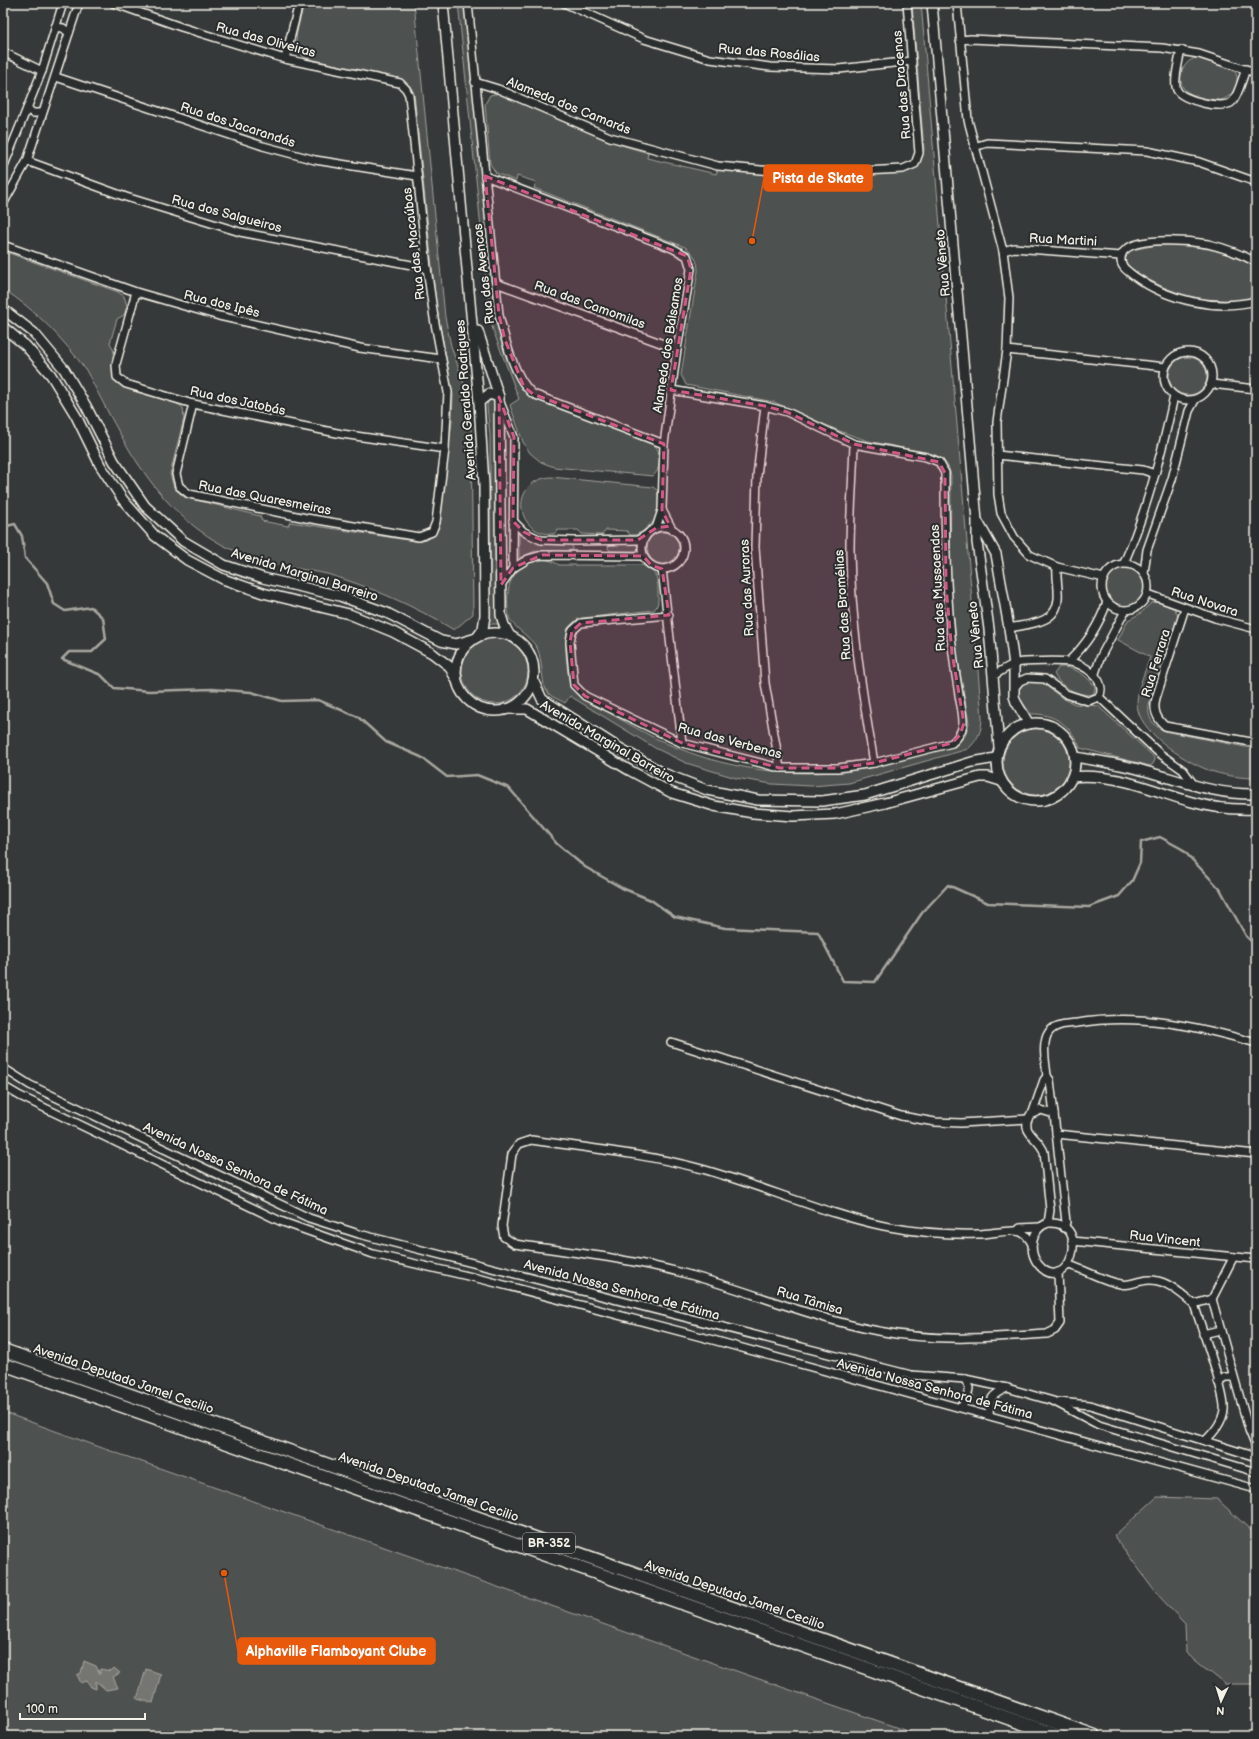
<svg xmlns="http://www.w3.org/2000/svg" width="1259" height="1739" font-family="'Balsamiq Sans',sans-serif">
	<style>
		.green { fill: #4e514f; stroke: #a1a19c }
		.water { fill: #757572; stroke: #a8a7a1 }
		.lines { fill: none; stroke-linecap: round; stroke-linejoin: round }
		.stream { stroke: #a8a7a1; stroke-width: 2.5 }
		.minor-casing { stroke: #f4f1e8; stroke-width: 10 }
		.tertiary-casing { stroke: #f4f1e8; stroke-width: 12 }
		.trunk-casing { stroke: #f4f1e8; stroke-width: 15 }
		.minor { stroke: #2a2d2e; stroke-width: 7 }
		.tertiary { stroke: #2a2d2e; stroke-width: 9 }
		.trunk { stroke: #2a2d2e; stroke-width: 12 }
		.marked { fill: #d15985; fill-opacity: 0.2; stroke: #d15985; stroke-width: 3; stroke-dasharray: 8 5; stroke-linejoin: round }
		.labels { text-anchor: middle; stroke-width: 4; stroke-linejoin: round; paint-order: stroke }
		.shield { fill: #2a2d2e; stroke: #b7b6b0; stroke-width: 1 }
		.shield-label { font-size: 12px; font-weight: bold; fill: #f4f1e8 }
		.street-label { font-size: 13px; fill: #f4f1e8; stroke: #2a2d2e }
		.leader { fill: none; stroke: #e8590c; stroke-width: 1.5 }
		.callout-dot { fill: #e8590c; stroke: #2a2d2e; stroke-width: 1.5 }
		.callout { fill: #e8590c; stroke: #e8590c; stroke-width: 1.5 }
		.callout-label { font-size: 14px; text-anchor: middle; font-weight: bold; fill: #fff }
	</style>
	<rect width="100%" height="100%" fill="#363939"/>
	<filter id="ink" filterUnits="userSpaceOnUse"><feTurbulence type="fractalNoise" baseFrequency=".025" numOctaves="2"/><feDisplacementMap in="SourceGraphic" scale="8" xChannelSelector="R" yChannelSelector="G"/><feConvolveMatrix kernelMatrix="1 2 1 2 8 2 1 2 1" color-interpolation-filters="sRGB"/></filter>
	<g filter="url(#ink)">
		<g class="green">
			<path d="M307,3H414L445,317L451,346L465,387L471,424L473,614L454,630C414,606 372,587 327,574C306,569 284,568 264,562C165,532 130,454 86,370C63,339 36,310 3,289V251L118,292L124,296L127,306L124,315L117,319L110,343L114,351C104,391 137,391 166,400C172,402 178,403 183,408L184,418L170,474L174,488L184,497L260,516L262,521L288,526L290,522L414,541C427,542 435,537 440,525L452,421L453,395L436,304L414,93L410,86L402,80L306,58C287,49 301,20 304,4Z"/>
			<path d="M458,3H464L497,316C502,339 511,386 533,397L654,445C662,451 661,470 653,476L554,467L541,462L530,453L523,442L510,405L519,399L493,330L490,316Z"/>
			<path d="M912,3H921L982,718C982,731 977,741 968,749L849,783L811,786L772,784L736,778L686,763L655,748L570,696L565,703C560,700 554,698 549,694C540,686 544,662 537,648C531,637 510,625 509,617C507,607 507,592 510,583C518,563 541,552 559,565H642C656,570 658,578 658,592C658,599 659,605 654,610L582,618C575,620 569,625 567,632C564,643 567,678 572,687C575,692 579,695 583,698C614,715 648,737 680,749C731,769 790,777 844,771C881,767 918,755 953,745L965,736L969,723L956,650L950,584L951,476C949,465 944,458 933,454L868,441L837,430L774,402L686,385L681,375L698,271C698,261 694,253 685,247L534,188L536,182L517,176L516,181L496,173L490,164L485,104L490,95L500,93L621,145L648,153L647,158L716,174L718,169L804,176L907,171L920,163L924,150Z"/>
			<path d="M1198,58C1207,61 1228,64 1233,69C1244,80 1231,102 1217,100C1209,100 1191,96 1185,90C1175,80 1184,58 1198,58Z"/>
			<path d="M1157,245C1193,244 1225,250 1256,267V296C1217,306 1176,297 1143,276C1136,272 1127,267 1125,259L1128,252L1132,250Z"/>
			<circle cx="1188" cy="376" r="19"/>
			<polygon points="492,400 496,402 500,624 489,624 490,618 490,436 487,406 488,401"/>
			<path d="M551,477L653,487L658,491L659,513L656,519L642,532L635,535H630L627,531L606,530L602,535L582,534L578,530H558L554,534C513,535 510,480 551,477Z"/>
			<path d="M519,531C534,546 552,544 571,544L573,548L572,551H535L519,558Z"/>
			<circle cx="663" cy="548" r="16"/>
			<polygon points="636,544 638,548 636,551 610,551 608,548 609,545"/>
			<circle cx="1125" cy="587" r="19"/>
			<path d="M1158,602L1175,609L1178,617C1172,636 1145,700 1149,714C1151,724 1159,729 1168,732L1256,749V778C1242,778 1228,776 1214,772C1190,765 1143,735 1138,710C1134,693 1145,673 1150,657L1118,640L1128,620L1141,613L1151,603Z"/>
			<circle cx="495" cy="671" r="33"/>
			<path d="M1059,667C1073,666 1087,675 1095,687L1094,693L1091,695C1077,695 1060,687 1054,674Z"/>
			<path d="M1025,681L1041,682L1062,698L1075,704L1098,706L1153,756L1155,760L1153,764L1150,766L1080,748C1072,726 1054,713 1031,714C1022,701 1012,695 1025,681Z"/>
			<circle cx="1036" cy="762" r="33"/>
			<polygon points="3,1412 94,1445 921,1736 3,1736"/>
			<polygon points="1157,1497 1217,1499 1256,1535 1256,1684 1225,1684 1186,1653 1185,1624 1159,1596 1114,1536"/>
		</g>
		<g class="water">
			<polygon points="84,1661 96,1666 100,1674 100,1669 111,1671 114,1668 120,1673 113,1677 118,1688 106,1690 96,1681 96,1689 91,1687 87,1681 81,1683 77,1675 81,1673"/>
			<polygon points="146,1669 161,1674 153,1703 137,1699"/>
		</g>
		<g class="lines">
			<polyline class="stream" points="3,527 15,524 22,536 25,558 47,583 54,604 65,611 91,607 103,618 106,639 92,652 69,652 62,659 101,675 114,688 149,691 212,689 251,692 282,701 318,700 358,717 386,742 421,757 447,777 477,775 509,788 557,844 585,867 622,888 651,900 675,917 725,928 818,932 843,981 875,982 922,913 948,885 988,903 1089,907 1119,896 1132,881 1140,863 1141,842 1160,837 1182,849 1220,889 1246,936 1256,946"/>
			<g class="minor-casing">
				<g id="minor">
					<polyline points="113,3 181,27 285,59 400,83 406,89 409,95 427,268 434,318 448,392 445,449 436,522 432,532 419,537 306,518 189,494 179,486 176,474 193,404"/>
					<path d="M468,3L499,315C505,339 514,378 533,394L664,444"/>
					<polyline points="564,3 644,39 710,59 770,67 839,69 912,61"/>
					<polyline points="957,3 968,120 1003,251 1009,298 1007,350 997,422 998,494 1001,513 1014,537 1030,555 1057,567 1104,578"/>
					<polyline points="55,27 63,28 69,33"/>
					<polyline points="960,40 971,39 1162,48 1199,54 1256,73"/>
					<path d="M1181,50C1179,60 1173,82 1177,90C1181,100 1225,111 1233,101C1239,93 1242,79 1246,69"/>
					<polyline points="3,52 42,71"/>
					<polyline points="285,59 299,3"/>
					<polyline points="56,77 263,146 315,160 417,176"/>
					<polyline points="475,82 498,89 610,137 718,166 805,174 903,169 915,164 919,153 907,3"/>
					<polyline points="27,109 33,113 42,113"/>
					<polyline points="974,147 987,143 1147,151 1199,162 1256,182"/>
					<polyline points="27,161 126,197 240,232 427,268"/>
					<polyline points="3,168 42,71 63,3"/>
					<polyline points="485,176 672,248 687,256 691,269 677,349 664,444 662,510 656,528"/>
					<polyline points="3,204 27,161 79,3"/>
					<polyline points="3,245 136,292 219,316 360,348 441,359"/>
					<polyline points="1003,251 1014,248 1121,256"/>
					<path d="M1256,262C1241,254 1225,248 1208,244C1191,241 1123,234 1121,258C1120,267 1128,271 1134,276C1168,301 1216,311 1256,301"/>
					<polyline points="496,283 677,349"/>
					<polyline points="136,292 116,364 117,377 126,384 193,404 342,434 445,449"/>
					<polyline points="1007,350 1165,367"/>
					<circle cx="1188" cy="376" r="24"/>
					<polyline points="1211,384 1256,389"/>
					<polyline points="500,402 514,437 513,568 501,585"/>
					<polyline points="765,406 757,476 755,547 765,683 780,768"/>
					<path d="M854,444C853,480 850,515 850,551C851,622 862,692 874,763"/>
					<polyline points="997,455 1143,470 1155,474"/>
					<polyline points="662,510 672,529"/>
					<polyline points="513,521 524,532 541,540 575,541 638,540 646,535"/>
					<circle cx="663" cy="548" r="21"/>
					<path d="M1124,563C1147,510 1162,453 1174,396"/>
					<circle cx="1125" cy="587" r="23"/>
					<polyline points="513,568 528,559 542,555 643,556"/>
					<polyline points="662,569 682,743"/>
					<polyline points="1144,573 1147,550 1172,479 1189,411 1195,400"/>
					<polyline points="1148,594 1215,618 1256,629"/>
					<path d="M1185,608L1156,698C1153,710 1156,718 1165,726L1256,743"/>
					<path d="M669,615L581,623L572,631L570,642L574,685L585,696L682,743L780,768H838L874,763L952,743C969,728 962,715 959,695C946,621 945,548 945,473L939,462L926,457L854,444L787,412L765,406L671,390"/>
					<path d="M1009,628C1028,624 1057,624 1058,599C1059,588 1056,578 1057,567"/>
					<path d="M1069,661C1087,644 1099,625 1107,602"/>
					<path d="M993,676C1000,672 1009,665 1017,663C1024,661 1063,661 1070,662C1084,664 1108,680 1099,697L1088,701L1066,694L1045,679L1027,678L1020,681L1015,687"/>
					<polyline points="1094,676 1101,656 1125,611"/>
					<polyline points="1099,697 1159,753 1183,770 1195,786"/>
					<polyline points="671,1042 901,1116 935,1122 961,1123 1028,1119"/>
					<polyline points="3,1068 30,1085 309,1218 359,1234 911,1375 965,1379 1007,1388 1053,1401 1099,1425 1256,1472"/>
					<polyline points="3,1086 20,1096 280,1221 373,1254 485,1280 713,1340 1256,1489"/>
					<polyline points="1033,1112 1044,1080 1047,1076"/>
					<path d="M1054,1114L1050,1080L1047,1076C1046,1064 1041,1043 1049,1032C1055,1024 1067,1024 1077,1023C1139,1013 1197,1026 1256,1043"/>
					<polyline points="1056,1134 1256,1154"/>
					<path d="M1048,1223L1050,1210L1044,1152C1039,1137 1019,1133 1030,1115L1041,1110L1054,1114L1066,1222L1064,1228"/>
					<path d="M1048,1223C1095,1220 1067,1300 1038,1264C1028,1251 1031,1229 1048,1223Z"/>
					<polyline points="1017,1231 1020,1228 1040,1227"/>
					<polyline points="1072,1241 1256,1259"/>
					<path d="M1032,1244C1029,1238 1025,1232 1017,1231C1004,1230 990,1234 978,1234C946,1235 915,1232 884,1226C822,1213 763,1186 702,1169C646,1154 589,1148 531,1140L519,1144L512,1154L502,1226L504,1237L515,1244C570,1252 625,1258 679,1272C746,1289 810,1318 878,1331C934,1342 990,1338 1047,1334L1055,1330L1060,1323L1058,1272"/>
					<path d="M1069,1265C1086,1270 1103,1281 1121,1284C1130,1286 1134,1282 1142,1281C1163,1276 1179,1292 1194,1304L1212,1299L1233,1258"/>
					<polyline points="1212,1299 1249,1430 1256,1447"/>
					<path d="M1194,1304C1200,1324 1226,1394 1224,1410C1222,1423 1214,1432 1205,1441"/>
					<polyline points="1203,1334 1220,1330"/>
					<polyline points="1218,1382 1225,1377 1233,1377"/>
					<polyline points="1058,1402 1090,1405 1256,1457"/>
					<polyline points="961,1407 967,1399 969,1388 965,1379"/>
					<path d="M989,1414C990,1398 991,1395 1007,1388"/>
				</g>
			</g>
			<g class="tertiary-casing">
				<g id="tertiary">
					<polyline points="443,3 479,402 484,485 485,615 483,629 478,636"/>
					<polyline points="932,3 977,521 977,542 989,629 999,747"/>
					<polyline points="3,309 34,333 64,369 86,406 114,461 145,506 183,541 224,565 263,578 340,596 387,613 441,641 456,644 473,639"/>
					<polyline points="3,327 26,346 51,375 76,416 100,465 123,500 155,536 187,560 223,579 263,593 349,614 393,632 432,653 449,666 456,679"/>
					<polyline points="478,331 499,397 501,615 504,625 510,636"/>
					<polyline points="479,402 489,394 499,397"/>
					<polyline points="978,522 996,554 1009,628 1014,665 1014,696 1016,702 1029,724"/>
					<circle cx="495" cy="672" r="39"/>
					<polyline points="533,680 542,699 616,746 663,773 707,790 758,800 822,801 865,795 972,762 996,758"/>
					<polyline points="505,709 527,709 629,770 672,793 714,806 753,813 793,816 835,814 885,803 980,777 988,777 1001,781"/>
					<circle cx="1036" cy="762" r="39"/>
					<path d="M1075,757C1098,761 1122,764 1145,771C1182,781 1216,795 1256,794"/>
					<path d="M1072,777C1113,772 1153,791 1192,802C1213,808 1234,810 1256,809"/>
				</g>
			</g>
			<g class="trunk-casing">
				<g id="trunk">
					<polyline points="3,1350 1095,1736"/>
					<polyline points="3,1364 1059,1736"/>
				</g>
			</g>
			<use href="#minor" class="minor"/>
			<use href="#tertiary" class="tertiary"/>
			<use href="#trunk" class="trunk"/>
		</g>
	</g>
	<path class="marked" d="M485,176L687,256L691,269L671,390L765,406L787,412L854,444L939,462L945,473L946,586L952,653L964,723L960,735L952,743L874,763L838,768H780L682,743L585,696L574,685L570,642L572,631L581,623L669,615L662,569L651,565L643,556L542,555L513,568L501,585L499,397L514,437L513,521L524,532L541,540H638L656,528L670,526L662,510L664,444L533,394L524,387L505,340L499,315Z"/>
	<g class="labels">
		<rect class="shield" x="523" y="1533" width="52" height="20" rx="3"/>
		<g class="shield-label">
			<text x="549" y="1547">BR-352</text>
		</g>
		<g class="street-label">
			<text transform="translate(266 39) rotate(15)" y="5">Rua das Oliveiras</text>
			<text transform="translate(769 52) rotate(5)" y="5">Rua das Rosálias</text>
			<text transform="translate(901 85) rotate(-95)" y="5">Rua das Dracenas</text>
			<text transform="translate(569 105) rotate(22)" y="5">Alameda dos Camarás</text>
			<text transform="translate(238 124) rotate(18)" y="5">Rua dos Jacarandás</text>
			<text transform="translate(227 213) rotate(15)" y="5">Rua dos Salgueiros</text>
			<text transform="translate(1063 239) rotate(3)" y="5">Rua Martini</text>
			<text transform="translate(413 244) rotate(-97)" y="5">Rua das Macaúbas</text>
			<text transform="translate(942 263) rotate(-95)" y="5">Rua Vêneto</text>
			<text transform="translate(483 274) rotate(-97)" y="5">Rua das Avencas</text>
			<text transform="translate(222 303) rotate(14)" y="5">Rua dos Ipês</text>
			<text transform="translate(590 304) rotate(20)" y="5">Rua das Camomilas</text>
			<text transform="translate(667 345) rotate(-81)" y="5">Alameda dos Bálsamos</text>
			<text transform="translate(238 400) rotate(12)" y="5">Rua dos Jatobás</text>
			<text transform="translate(465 400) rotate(-94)" y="5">Avenida Geraldo Rodrigues</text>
			<text transform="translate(265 497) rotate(11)" y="5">Rua das Quaresmeiras</text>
			<text transform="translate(305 574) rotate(17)" y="5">Avenida Marginal Barreiro</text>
			<text transform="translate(746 588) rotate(-93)" y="5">Rua das Auroras</text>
			<text transform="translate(937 588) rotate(-93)" y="5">Rua das Mussaendas</text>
			<text transform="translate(1205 601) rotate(18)" y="5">Rua Novara</text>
			<text transform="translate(842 605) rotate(-94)" y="5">Rua das Bromélias</text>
			<text transform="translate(975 635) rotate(-96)" y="5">Rua Vêneto</text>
			<text transform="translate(1155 663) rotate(-73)" y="5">Rua Ferrara</text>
			<text transform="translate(730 740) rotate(15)" y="5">Rua das Verbenas</text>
			<text transform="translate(608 741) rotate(30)" y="5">Avenida Marginal Barreiro</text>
			<text transform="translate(236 1168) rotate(25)" y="5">Avenida Nossa Senhora de Fátima</text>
			<text transform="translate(1165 1238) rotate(6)" y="5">Rua Vincent</text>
			<text transform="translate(622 1289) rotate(15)" y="5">Avenida Nossa Senhora de Fátima</text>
			<text transform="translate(810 1300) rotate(17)" y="5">Rua Tâmisa</text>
			<text transform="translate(124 1378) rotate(19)" y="5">Avenida Deputado Jamel Cecilio</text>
			<text transform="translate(935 1388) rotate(15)" y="5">Avenida Nossa Senhora de Fátima</text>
			<text transform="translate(429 1486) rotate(19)" y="5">Avenida Deputado Jamel Cecilio</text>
			<text transform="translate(735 1594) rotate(19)" y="5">Avenida Deputado Jamel Cecilio</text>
		</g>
	</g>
	<path class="leader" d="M752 241L764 178M224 1573L238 1651"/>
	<g class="callout-dot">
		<circle cx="752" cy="241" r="4"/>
		<circle cx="224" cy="1573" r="4"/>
	</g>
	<g class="callout">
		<rect x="764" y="165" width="108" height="26" rx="4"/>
		<rect x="238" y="1638" width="197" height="26" rx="4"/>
	</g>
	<g class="callout-label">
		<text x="818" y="183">Pista de Skate</text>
		<text x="336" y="1656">Alphaville Flamboyant Clube</text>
	</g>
	<rect width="1259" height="1739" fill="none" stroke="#2a2d2e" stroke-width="16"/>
	<rect x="8" y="8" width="1243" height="1723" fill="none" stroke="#f4f1e8" stroke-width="1.5" filter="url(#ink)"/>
	<g transform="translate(1221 1701) rotate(184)" stroke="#2a2d2e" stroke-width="3" paint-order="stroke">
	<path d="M0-3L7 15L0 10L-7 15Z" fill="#f4f1e8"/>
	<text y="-6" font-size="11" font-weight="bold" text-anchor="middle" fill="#f4f1e8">N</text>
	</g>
	<path d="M20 1713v6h125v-6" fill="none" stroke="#f4f1e8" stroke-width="2"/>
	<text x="26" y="1713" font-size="12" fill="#f4f1e8" stroke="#2a2d2e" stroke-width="3" paint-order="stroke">100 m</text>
</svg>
